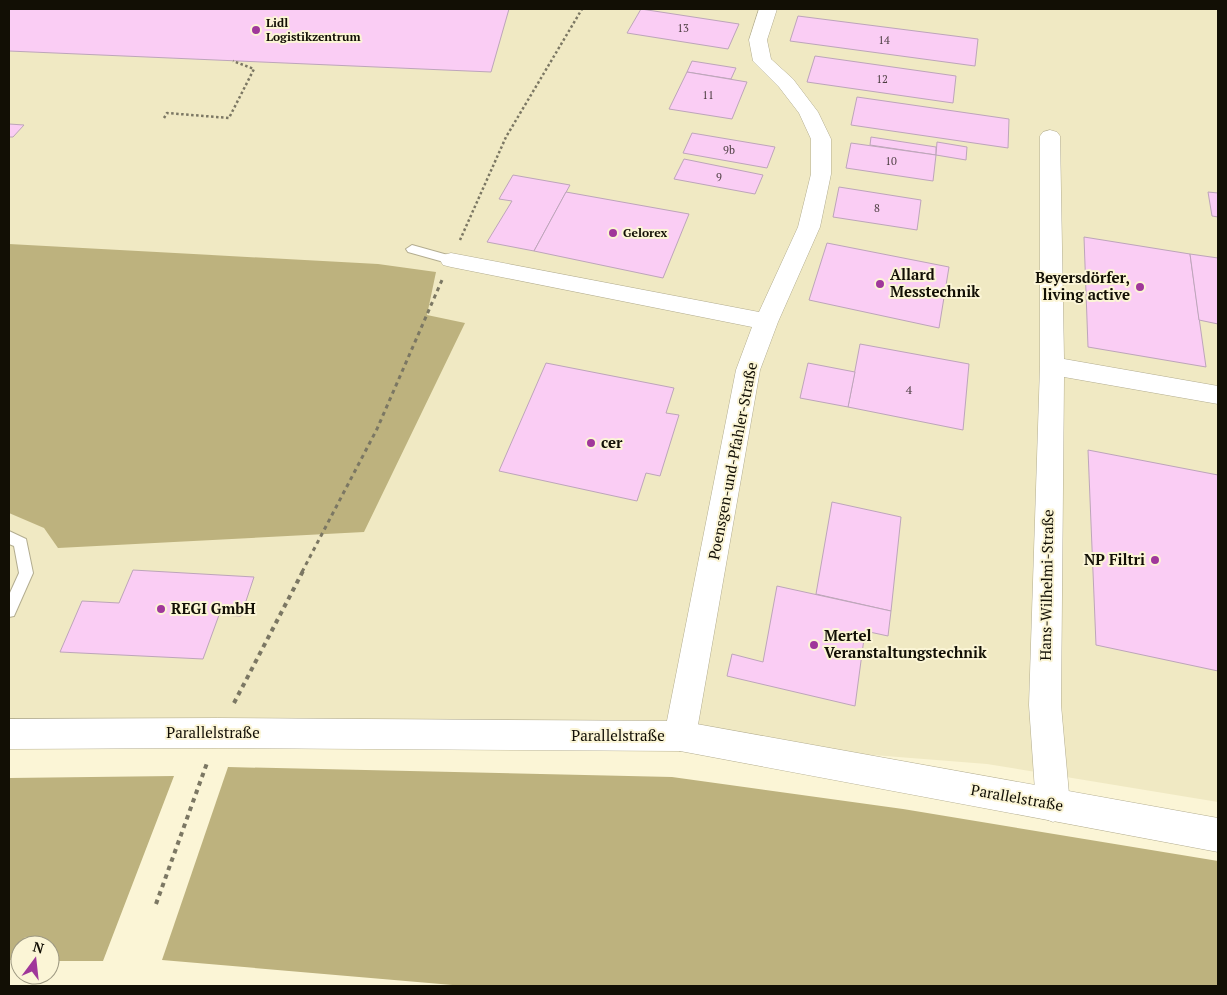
<svg xmlns="http://www.w3.org/2000/svg" width="1227" height="995" font-family="'PT Serif',serif">
	<style>
		.built { fill: #f0e9c3 }
		.forest { fill: #bdb27e }
		.building { fill: #facdf4; stroke: #bda5ba }
		.lines { fill: none; stroke-linecap: round; stroke-linejoin: round }
		.lane-casing { stroke: #b3ad90; stroke-width: 2 }
		.street-casing { stroke: #b3ad90; stroke-width: 1 }
		.secondary-casing { stroke: #b3ad90; stroke-width: 1 }
		.path-far2 { stroke: #7b7763; stroke-width: 2.5; stroke-dasharray: 2.5 2.5; stroke-linecap: butt }
		.path-far1 { stroke: #7b7763; stroke-width: 3; stroke-dasharray: 4 4; stroke-linecap: butt }
		.path { stroke: #7b7763; stroke-width: 4; stroke-dasharray: 4.5 4.5; stroke-linecap: butt }
		.lane { fill: #fff; fill-rule: evenodd }
		.street { fill: #fff; fill-rule: evenodd }
		.secondary { fill: #fff; fill-rule: evenodd }
		.poi-dot { fill: #a0379a; stroke: #fbf5d6; stroke-width: 2 }
		.labels { text-anchor: middle; stroke-width: 4; stroke-linejoin: round; paint-order: stroke }
		.far-number-label { font-size: 11px; fill: #4c3e41 }
		.far-poi-label { font-size: 12px; font-weight: bold; fill: #120f05; stroke: #fbf5d6; text-anchor: start }
		.number-label { font-size: 12px; fill: #4c3e41 }
		.poi-label { font-size: 15px; font-weight: bold; fill: #120f05; stroke: #fbf5d6; text-anchor: start }
		.street-label { font-size: 15px; fill: #120f05; stroke: #fbf5d6 }
	</style>
	<rect width="100%" height="100%" fill="#fbf5d6"/>
	<polygon class="built" points="9,9 1218,9 1218,802 987,764 681,740 9,727"/>
	<g class="forest">
		<polygon points="9,244 378,264 436,272 427,315 465,323 364,532 58,548 44,528 9,513"/>
		<polygon points="228,767 672,777 903,809 1218,861 1218,986 464,986 162,960"/>
		<polygon points="174,776 103,961 50,961 50,945 20,945 20,960 9,960 9,778"/>
	</g>
	<g class="building">
		<polygon points="9,9 509,9 491,72 9,51"/>
		<polygon points="641,9 739,24 728,49 627,33"/>
		<polygon points="798,16 978,39 975,66 790,41"/>
		<polygon points="815,56 956,76 953,103 807,82"/>
		<polygon points="692,61 736,68 731,79 687,72"/>
		<polygon points="687,72 747,82 732,119 669,109"/>
		<polygon points="857,97 1009,119 1008,148 851,125"/>
		<polygon points="9,124 24,125 13,137 9,137"/>
		<polygon points="692,133 775,147 767,168 683,153"/>
		<polygon points="871,137 936,147 936,155 870,145"/>
		<polygon points="937,142 967,147 966,160 936,155"/>
		<polygon points="851,143 936,155 933,181 846,168"/>
		<polygon points="684,159 763,175 755,194 674,179"/>
		<polygon points="513,175 570,185 534,251 487,242 512,201 499,199"/>
		<polygon points="839,187 921,200 917,230 833,217"/>
		<polygon points="566,192 689,214 663,278 534,251"/>
		<polygon points="1208,192 1218,193 1218,217 1212,216"/>
		<polygon points="1084,237 1190,254 1206,367 1088,347"/>
		<polygon points="827,243 949,267 939,328 809,300"/>
		<polygon points="1190,254 1218,258 1218,324 1199,320"/>
		<polygon points="860,344 969,364 963,430 848,407"/>
		<polygon points="546,363 674,388 666,413 679,415 660,476 646,473 637,501 499,471"/>
		<polygon points="808,363 855,372 848,407 800,398"/>
		<polygon points="1088,450 1218,475 1218,671 1096,645"/>
		<polygon points="832,502 901,517 891,611 816,594"/>
		<polygon points="133,570 254,577 241,616 219,615 203,659 60,652 82,601 119,603"/>
		<polygon points="777,586 891,611 888,636 865,631 855,706 727,676 732,654 763,662"/>
	</g>
	<g class="lines">
		<g class="lane-casing">
			<g id="lane">
				<polygon points="412,245 455,257 457,260 451,264 408,252 406,249"/>
				<polygon points="9,531 26,539 33,573 14,616 9,617 9,595 19,573 14,546 9,544"/>
			</g>
		</g>
		<g class="street-casing">
			<g id="street">
				<polygon points="759,9 777,9 767,40 771,59 793,79 818,112 831,139 831,174 820,227 778,322 760,370 696,736 692,747 680,751 668,747 664,736 736,370 752,327 451,267 443,265 440,260 443,255 451,253 759,312 798,227 811,174 811,139 799,113 779,87 753,61 749,40"/>
				<polygon points="1050,130 1057,132 1060,136 1064,359 1218,386 1218,404 1064,377 1061,705 1070,805 1065,817 1053,822 1041,817 1036,805 1029,705 1040,366 1040,136 1043,132"/>
			</g>
		</g>
		<g class="secondary-casing">
			<polygon id="secondary" points="218,718 680,721 1218,818 1218,852 680,751 218,748 9,749 9,719"/>
		</g>
		<g class="path-far2">
			<polyline points="164,118 167,113 229,118 254,69 233,61"/>
			<polyline points="460,240 506,137 582,9"/>
		</g>
		<polyline class="path-far1" points="302,572 377,429 442,280"/>
		<g class="path">
			<polyline points="234,703 303,571"/>
			<polyline points="156,904 207,763"/>
		</g>
		<use href="#lane" class="lane"/>
		<use href="#street" class="street"/>
		<use href="#secondary" class="secondary"/>
	</g>
	<g class="poi-dot">
		<circle cx="256" cy="30" r="5"/>
		<circle cx="613" cy="233" r="5"/>
		<circle cx="880" cy="284" r="5"/>
		<circle cx="1140" cy="287" r="5"/>
		<circle cx="591" cy="443" r="5"/>
		<circle cx="1155" cy="560" r="5"/>
		<circle cx="161" cy="609" r="5"/>
		<circle cx="814" cy="645" r="5"/>
	</g>
	<g class="labels">
		<g class="far-number-label">
			<text x="683" y="32">13</text>
			<text x="884" y="44">14</text>
			<text x="882" y="83">12</text>
			<text x="708" y="99">11</text>
			<text x="729" y="154">9b</text>
			<text x="891" y="165">10</text>
			<text x="719" y="181">9</text>
			<text x="877" y="212">8</text>
		</g>
		<g class="far-poi-label">
			<text x="266" y="27">Lidl<tspan x="266" dy="14">Logistikzentrum</tspan></text>
			<text x="623" y="237">Gelorex</text>
		</g>
		<g class="number-label">
			<text x="909" y="394">4</text>
		</g>
		<g class="poi-label">
			<text x="890" y="280">Allard<tspan x="890" dy="17">Messtechnik</tspan></text>
			<text x="1130" y="283" text-anchor="end">Beyersdörfer,<tspan x="1130" dy="17">living active</tspan></text>
			<text x="601" y="448">cer</text>
			<text x="1145" y="565" text-anchor="end">NP Filtri</text>
			<text x="171" y="614">REGI GmbH</text>
			<text x="824" y="641">Mertel<tspan x="824" dy="17">Veranstaltungstechnik</tspan></text>
		</g>
		<g class="street-label">
			<text transform="translate(733 461) rotate(-79)" y="5">Poensgen-und-Pfahler-Straße</text>
			<text transform="translate(1047 585) rotate(-89)" y="5">Hans-Wilhelmi-Straße</text>
			<text x="213" y="738">Parallelstraße</text>
			<text x="618" y="741">Parallelstraße</text>
			<text transform="translate(1017 798) rotate(10)" y="5">Parallelstraße</text>
		</g>
	</g>
	<rect width="1227" height="995" fill="none" stroke="#120f05" stroke-width="20"/>
	<g transform="translate(35 960) rotate(15)"><circle r="24" fill="#fbf5d6" stroke="#9e9982"/>
	<path d="M0-4L9 19L0 12L-9 19Z" fill="#a0379a"/>
	<text y="-8" font-size="14" font-weight="bold" text-anchor="middle" fill="#120f05">N</text>
	</g>
</svg>
